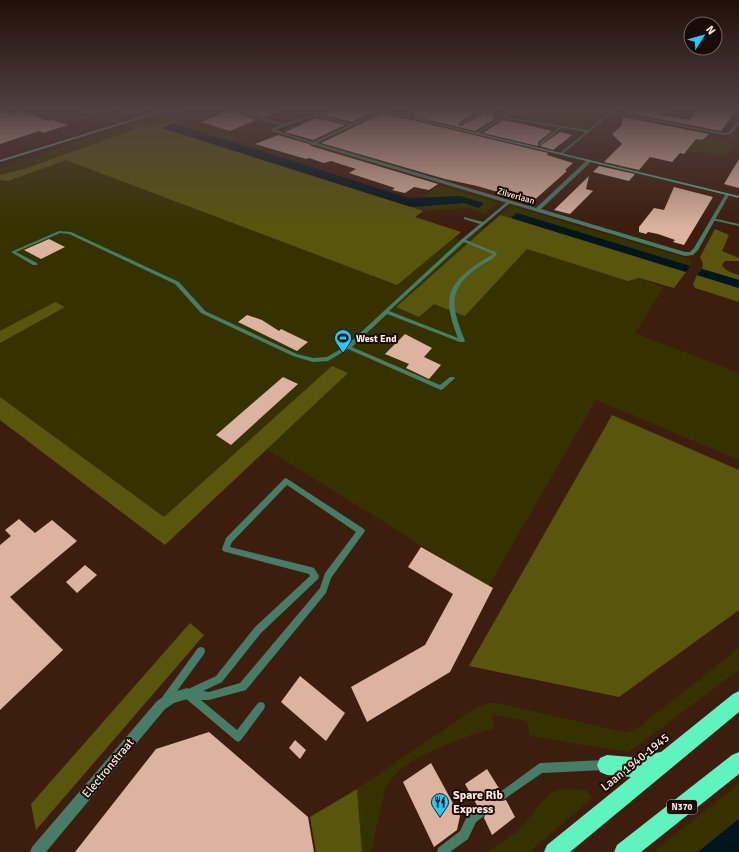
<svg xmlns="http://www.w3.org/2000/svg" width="739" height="852" font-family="Signika,sans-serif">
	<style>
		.green { fill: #363200 }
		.forest { fill: #59550c }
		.water { fill: #00161f }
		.building { fill: #dcb3a0 }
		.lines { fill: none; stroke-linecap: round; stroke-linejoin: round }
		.lane { fill: #477c66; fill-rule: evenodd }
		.street { fill: #477c66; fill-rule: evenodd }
		.secondary { fill: #53ac8a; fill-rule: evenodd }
		.highway { fill: #5ff4bf; fill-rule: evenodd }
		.labels { text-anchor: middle; stroke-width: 4; stroke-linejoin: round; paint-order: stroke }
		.far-street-label { font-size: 9px; fill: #ffe9e0; stroke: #190b06 }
		.shield { fill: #190b06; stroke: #baa69f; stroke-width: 1 }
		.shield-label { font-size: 9px; font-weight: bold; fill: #ffe9e0 }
		.poi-label { font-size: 10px; font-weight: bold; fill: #ffe9e0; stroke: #190b06; text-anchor: start }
		.near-street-label { font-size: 12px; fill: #ffe9e0; stroke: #190b06 }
		.near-poi-label { font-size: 12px; font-weight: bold; fill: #ffe9e0; stroke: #190b06; text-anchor: start }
	</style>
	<rect width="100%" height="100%" fill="#3c1d0e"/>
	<g class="green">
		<polygon points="88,110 101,110 114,114 128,110 139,112 113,118"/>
		<polygon points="527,110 593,110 584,128 519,118"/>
		<polygon points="91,116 104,121 21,148 18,147 99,121 89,117"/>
		<path d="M166,116L198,127H203L240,138L230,142L173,123L177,122C165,120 159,127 148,127C142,127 139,125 132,127L136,128L18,171L0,175V168L134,122L138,123Z"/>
		<polygon points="134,131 465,242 481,228 664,287 635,333 739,373 739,460 596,400 488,587 252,440 156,525 0,404 0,179"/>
		<polygon points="703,137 731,143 734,145 726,156 723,157 698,151 696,153 688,151 697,139 702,140"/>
		<polygon points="440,185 495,202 496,204 484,214 468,208 423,211 412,207 464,203 478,207 460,196 421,198"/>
		<polygon points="511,206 687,258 692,262 690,266 517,213 511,218 500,215"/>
		<path d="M739,648V670L629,752L529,736L527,721L492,715L494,728C461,739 401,756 385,789L371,852H362L357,789L477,707L489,703H497L624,732L631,731L640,726Z"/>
		<polygon points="739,784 739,819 698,852 653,852"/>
		<path d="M561,789L586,790L593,798L529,852H487C498,844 510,837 520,828C534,816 542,794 561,789Z"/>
	</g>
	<g class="forest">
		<polygon points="175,120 177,122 162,128 412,207 423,211 415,217 461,232 397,285 66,160 8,181 0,180 0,175 24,169 135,129 132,127 138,125 151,127"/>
		<polygon points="500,215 511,218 686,272 674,288 639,278 628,281 527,249 465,316 434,304 419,317 396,307"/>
		<path d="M715,229L729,235L722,251L739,258V261H725L722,265C725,271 732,273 739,275V280L702,269L703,264L700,257Z"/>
		<polygon points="697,275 739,288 739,302 695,288 693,284"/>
		<polygon points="55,302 65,307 0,343 0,331"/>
		<polygon points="332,366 348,373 165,545 0,420 0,397 164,517"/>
		<polygon points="612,415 739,470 739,610 619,697 469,666"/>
		<polygon points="190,623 204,635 36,830 31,804"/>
		<polygon points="357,789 362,852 316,852 310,817"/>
	</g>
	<g class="water">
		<polygon points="173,123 409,198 460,196 484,203 479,208 464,203 411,207 162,128"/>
		<polygon points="517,213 690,266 686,272 511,218"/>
		<polygon points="702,269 739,280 739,288 697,275"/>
		<polygon points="739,819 739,852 698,852 735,822"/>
	</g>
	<g class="building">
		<polygon points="0,110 10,114 20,111 48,121 52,120 68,125 43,133 39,131 0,144"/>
		<polygon points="232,110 279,110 264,117 241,111 239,113 240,114 256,120 230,131 201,122"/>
		<polygon points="336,110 375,110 375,111 352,122 323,115"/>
		<polygon points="420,110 479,110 459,123 459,125 461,126 485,113 496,115 492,117 496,118 475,131 412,116"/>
		<polygon points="627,110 665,110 660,115 689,120 696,113 696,110 736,110 721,131 624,112"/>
		<polygon points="383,113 548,153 547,155 573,163 565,170 567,171 532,202 477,186 445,179 321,143"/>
		<polygon points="623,117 709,134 702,140 696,139 684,154 680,153 672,162 650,157 639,170 604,162 622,144 612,134 621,126"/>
		<polygon points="316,118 345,125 313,140 285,132"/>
		<polygon points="503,120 518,123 552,131 538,142 538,146 483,133"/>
		<polygon points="560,132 572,135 553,150 540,146"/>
		<polygon points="278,135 309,144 311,146 438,184 429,190 414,187 405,193 392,190 395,188 349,173 356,169 331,161 324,163 309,158 306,159 255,144"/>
		<polygon points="739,159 739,188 724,184"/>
		<polygon points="599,166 635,174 629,181 593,172"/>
		<polygon points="589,176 586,189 593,191 570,214 554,210"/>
		<polygon points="674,187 713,197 684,245 673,242 675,240 658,234 648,232 646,234 639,232 639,227 654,208 664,210"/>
		<polygon points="49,239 65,247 41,259 24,250"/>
		<polygon points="247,315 262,320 279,331 281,329 308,342 297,351 238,322"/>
		<polygon points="405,334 432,348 424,357 441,365 429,379 406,368 409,364 385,354"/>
		<polygon points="283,377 298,384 231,445 216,435"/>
		<polygon points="19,519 35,533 52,520 77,541 10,597 63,650 0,710 0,545 11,536 5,530"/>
		<polygon points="421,547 493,588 450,672 367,722 351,687 425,645 453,594 408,567"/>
		<polygon points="85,565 97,575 77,593 66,582"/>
		<polygon points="300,676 345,713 326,741 281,702"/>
		<polygon points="209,732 308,817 314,852 75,852 156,749"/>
		<polygon points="295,740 306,750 300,759 289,748"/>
		<polygon points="431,763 460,816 457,830 434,847 403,782"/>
		<polygon points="487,769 500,790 497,796 502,801 506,800 515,817 492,835 484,818 486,812 485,808 480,806 478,807 465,784"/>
	</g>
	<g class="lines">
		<g class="lane">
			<polygon points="177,110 180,110 182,112 180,113"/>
			<polygon points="483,110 486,110 462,125 460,124"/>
			<polygon points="561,126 563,127 541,145 539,145 539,143"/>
			<path d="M508,201L511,202L466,240L497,253C495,259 488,261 483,264C447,288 450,304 465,341L464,342H460L387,314L352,347L440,385L450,377H454L455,378L454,379L443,389L441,390L348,349L328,361L313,362L293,356L201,313L175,284L69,234L60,233L16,252L37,263V265H33L11,252L59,231L71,232L179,282L205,311L297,354L313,358L327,357L346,346L462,239L480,224L464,219V217L483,222ZM464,242L493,254L492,255C477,263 454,278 450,295C447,309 453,325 458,338L389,311Z"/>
			<polygon points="712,218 739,224 739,226 712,220"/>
			<path d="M286,478L364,529L365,531L331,578L326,593L246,690L209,700H201L237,730L258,703L261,702L264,703L265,706L264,709L241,740L238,742L235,740L184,697L183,694L184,691L216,676L255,627L310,576L309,574L226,552L223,551L222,549L226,538L284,479ZM287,485L356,532L325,573L320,588L240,683L209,692L203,691L222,682L261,633L318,579L319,576L314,568L311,567L230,547L232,542Z"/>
			<polygon points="201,647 204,648 205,651 204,654 169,702 166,703 163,702 162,699 163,696 198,648"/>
			<polygon points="605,760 608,762 610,765 608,768 605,770 542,773 506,798 503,800 500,798 498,795 500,792 537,765 540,763"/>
			<polygon points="480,807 484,808 485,812 484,816 476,822 468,839 450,852 437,852 438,848 460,831 468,814"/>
		</g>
		<g class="street">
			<polygon points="79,110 84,110 123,123 120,124"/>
			<path d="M381,110L384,111L317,143L536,208L587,160H591V162L541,209L685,252H690L694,248L725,195L727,194L729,195L698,250L693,255L685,256L314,145H311L310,143L271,131L272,128L280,125L240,113L242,112L284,124L314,114L352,124ZM314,116L349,125L313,142L275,130Z"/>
			<polygon points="414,110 419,110 406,117 403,116"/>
			<polygon points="480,110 507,113 512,110 516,110 506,117 588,130 609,113 599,110 616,110 614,112 724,133 729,132 739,120 739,124 731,134 724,135 612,113 561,155 560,155 560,153 586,132 503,118 476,135 475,133 504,115"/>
			<polygon points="187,688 191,690 193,694 191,698 174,703 165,709 46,852 30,852 32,847 157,701 167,694"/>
		</g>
		<g class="secondary">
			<polygon points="162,110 169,110 0,162 0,160 146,115 146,113"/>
			<polygon points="376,110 382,110 739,196 739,198"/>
		</g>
		<g class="highway">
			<polygon points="739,691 739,712 570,852 544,852 547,845 631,777 607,775 600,772 597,765 600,758 607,755 631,757 661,752 733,694"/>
			<polygon points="739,752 739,774 641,852 614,852 617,845 732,755"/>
		</g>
	</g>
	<linearGradient id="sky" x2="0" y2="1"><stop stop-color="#211008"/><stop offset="0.48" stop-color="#504041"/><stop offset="1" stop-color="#504041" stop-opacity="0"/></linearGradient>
	<rect width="739" height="229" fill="url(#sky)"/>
	<defs>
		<g id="stadium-pin" transform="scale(0.9)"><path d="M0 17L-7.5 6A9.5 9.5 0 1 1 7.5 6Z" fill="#21c9fd" stroke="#190b06"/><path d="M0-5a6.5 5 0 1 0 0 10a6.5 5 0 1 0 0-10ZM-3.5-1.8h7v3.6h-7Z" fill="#111"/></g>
		<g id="restaurant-pin" transform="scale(0.9)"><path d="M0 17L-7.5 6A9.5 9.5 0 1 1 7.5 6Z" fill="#21c9fd" stroke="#190b06"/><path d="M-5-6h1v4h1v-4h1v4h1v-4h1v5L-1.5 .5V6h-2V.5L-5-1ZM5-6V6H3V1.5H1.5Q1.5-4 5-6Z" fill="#111"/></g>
	</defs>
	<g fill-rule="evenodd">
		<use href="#stadium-pin" x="343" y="338"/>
		<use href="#restaurant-pin" x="440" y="802"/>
	</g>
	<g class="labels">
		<g class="far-street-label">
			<text transform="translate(516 196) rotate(16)" y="3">Zilverlaan</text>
		</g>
		<rect class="shield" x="667" y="800" width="30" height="14" rx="3"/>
		<g class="shield-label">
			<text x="682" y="810">N370</text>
		</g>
		<g class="poi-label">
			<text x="356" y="342">West End</text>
		</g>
		<g class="near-street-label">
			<text transform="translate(635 762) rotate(-39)" y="4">Laan 1940-1945</text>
			<text transform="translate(108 768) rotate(-50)" y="4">Electronstraat</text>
		</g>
		<g class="near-poi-label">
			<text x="453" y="799">Spare Rib<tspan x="453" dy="14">Express</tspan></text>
		</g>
	</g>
	<g transform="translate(703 36) rotate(53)"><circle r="19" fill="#190b06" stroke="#75645d"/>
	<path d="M0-3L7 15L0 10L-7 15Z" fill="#21c9fd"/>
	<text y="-6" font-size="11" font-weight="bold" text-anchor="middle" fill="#ffe9e0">N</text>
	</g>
</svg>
